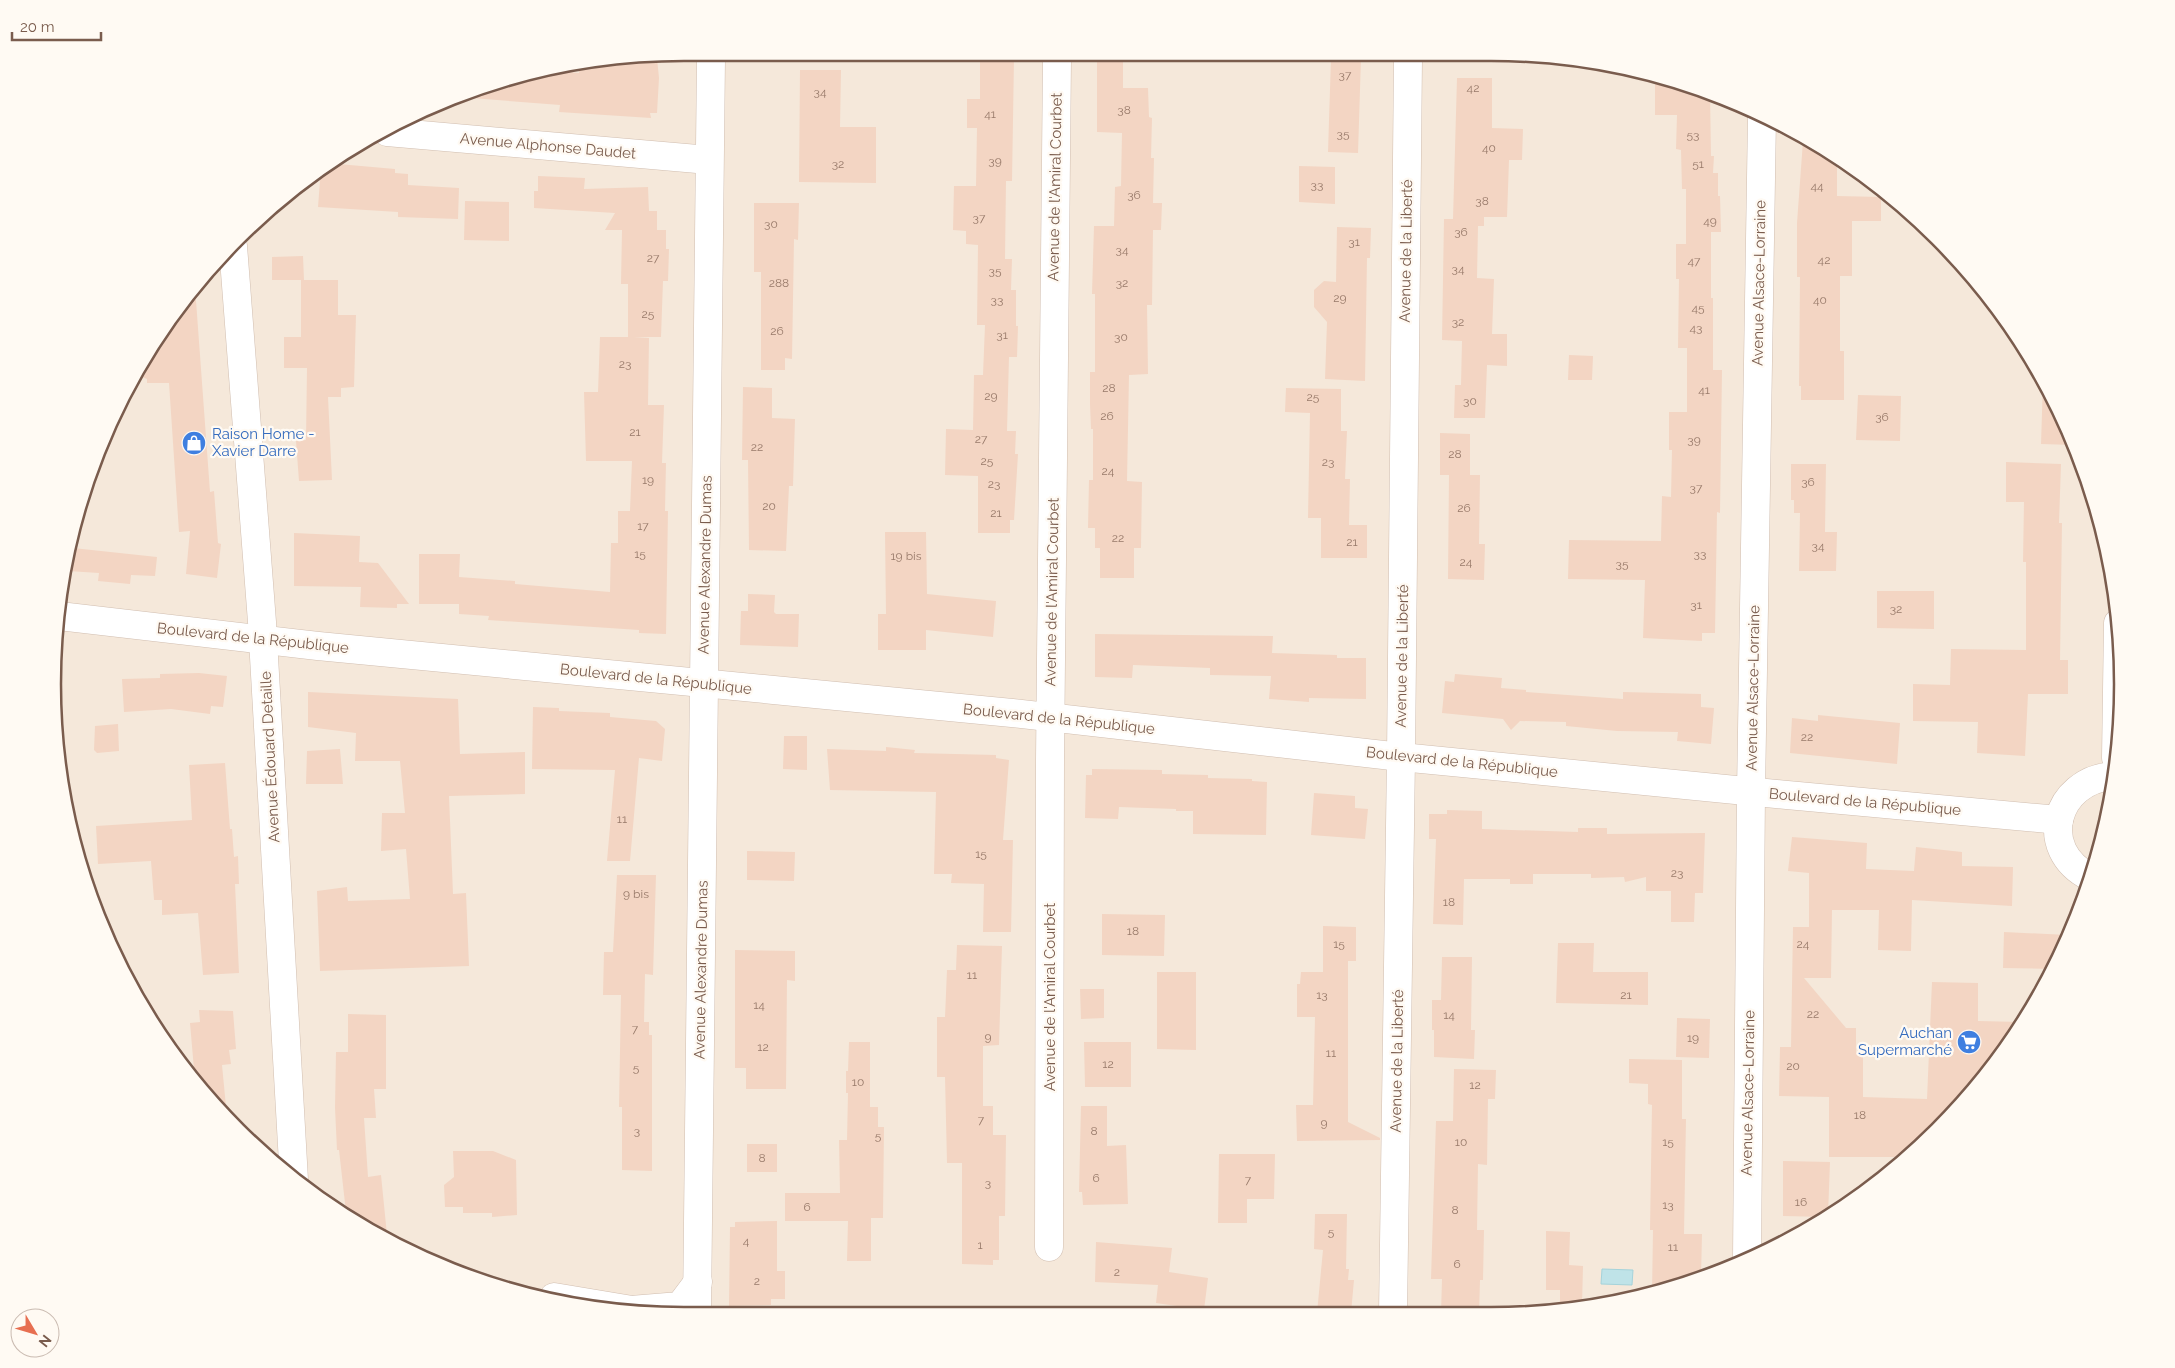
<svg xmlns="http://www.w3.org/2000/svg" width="2175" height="1368" font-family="Raleway,sans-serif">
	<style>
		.residential { fill: #f5e8da }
		.water { fill: #bfe3e8; stroke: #a5d3da }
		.building { fill: #f3d5c3 }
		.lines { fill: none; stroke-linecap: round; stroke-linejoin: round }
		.minor-casing { stroke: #d1beb0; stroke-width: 29 }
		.tertiary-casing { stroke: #d1beb0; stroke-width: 29 }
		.minor { stroke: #fff; stroke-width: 28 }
		.tertiary { stroke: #fff; stroke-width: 28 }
		.labels { text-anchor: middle; stroke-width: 4.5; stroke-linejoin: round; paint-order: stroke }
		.number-label { font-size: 12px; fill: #987a6a }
		.street-label { font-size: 15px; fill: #7a5c4d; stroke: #fffaf3 }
		.shop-label { font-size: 15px; fill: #366cbe; stroke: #fffaf3; text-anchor: start }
		.rim { fill: none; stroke: #7a5c4d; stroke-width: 2.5 }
	</style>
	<rect width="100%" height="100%" fill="#fdf6ec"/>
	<polygon class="residential" points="601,58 1573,58 1733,101 1876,183 1966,268 2038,369 2089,481 2117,602 2121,726 2101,848 2057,964 1992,1069 1876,1185 1771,1250 1655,1294 1533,1314 602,1310 443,1268 299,1185 209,1101 159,1035 118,963 74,848 58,766 54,643 86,481 137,369 183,299 267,209 333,159 481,86"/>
	<polygon class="water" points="1602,1269 1633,1270 1632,1285 1601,1284"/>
	<g class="building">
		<polygon points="601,58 657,58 659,78 657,113 650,113 651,118 559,112 560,105 459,97 481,86 549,70 579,73 578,63"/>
		<polygon points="980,58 1014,58 1012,181 1006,181 1005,259 1012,259 1011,290 1016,290 1016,326 1018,326 1017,357 1009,357 1007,431 1016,431 1015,454 1018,454 1014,520 1010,520 1010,533 978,533 978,476 945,475 946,429 973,430 974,375 983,375 985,325 977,325 978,245 966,244 966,231 953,230 954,186 976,186 977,128 967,128 967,99 980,99"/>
		<polygon points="1097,58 1123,58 1123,88 1148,88 1149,117 1152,118 1151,158 1154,158 1153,203 1162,203 1161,230 1153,230 1152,305 1147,305 1148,374 1129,375 1127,481 1142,482 1141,548 1134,548 1134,578 1100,578 1100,548 1095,548 1095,528 1088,528 1089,480 1093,480 1093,429 1091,429 1090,404 1090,372 1095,372 1095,294 1092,294 1094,226 1114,226 1115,187 1121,186 1122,133 1097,132"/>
		<polygon points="1331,58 1361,58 1358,153 1328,152"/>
		<polygon points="800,70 841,70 840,127 876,127 876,183 799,182"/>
		<polygon points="1457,78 1492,78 1492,128 1523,129 1522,160 1509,160 1507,217 1484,217 1484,226 1478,226 1477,278 1494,279 1492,334 1507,334 1507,366 1487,365 1485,418 1454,418 1455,385 1461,385 1462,341 1442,340 1444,219 1453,219"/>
		<polygon points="1655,80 1710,94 1711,156 1714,156 1713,173 1718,173 1718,196 1720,196 1721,232 1711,232 1711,298 1713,298 1713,370 1722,370 1720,513 1717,512 1715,633 1702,633 1702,641 1643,638 1645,580 1568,579 1569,540 1661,541 1662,496 1671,497 1672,450 1669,450 1669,412 1687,412 1687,348 1678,348 1679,279 1676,279 1676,244 1686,244 1686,189 1682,189 1681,150 1676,149 1677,115 1655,115"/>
		<polygon points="1803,141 1837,161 1837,196 1881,197 1881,221 1852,221 1852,276 1840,276 1840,351 1844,351 1844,400 1801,400 1801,386 1799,386 1800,277 1797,277 1797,223"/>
		<polygon points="327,163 395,169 395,173 408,174 408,185 459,188 458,219 398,217 398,212 318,207 321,168"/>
		<polygon points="1299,166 1335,167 1335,204 1299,202"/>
		<polygon points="538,176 585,178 584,189 648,187 649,211 657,211 657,230 666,230 666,249 669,249 668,281 663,281 661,337 634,337 649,338 648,405 664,405 662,463 666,463 665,511 668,511 666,634 639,633 639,630 488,620 489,616 459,614 459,604 419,604 419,554 460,554 459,577 515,581 515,584 610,592 611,543 618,543 618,511 630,511 632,461 586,461 584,392 598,392 600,337 628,337 628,284 621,284 622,230 605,230 615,213 534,208 534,191 538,191"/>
		<polygon points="465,201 509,202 509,241 464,240"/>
		<polygon points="754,203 799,203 798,240 794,239 792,359 785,358 785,370 761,370 761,272 754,272"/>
		<polygon points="1337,227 1371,228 1370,258 1367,258 1365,381 1325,379 1327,322 1314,307 1314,290 1324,281 1336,282"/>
		<polygon points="303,256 304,280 338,280 338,315 356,315 354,387 341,388 341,397 328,397 332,480 299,481 296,441 306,440 307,368 284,368 284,337 301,337 301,280 272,280 272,257"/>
		<polygon points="195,287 210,492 214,491 218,543 221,544 217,578 186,574 190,531 179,532 169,383 147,383 147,379 140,376 139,365 183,299"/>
		<polygon points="1569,355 1593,356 1592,380 1568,380"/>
		<polygon points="2043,380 2073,445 2041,444"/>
		<polygon points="743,387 772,388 772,418 795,419 793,486 789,486 786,551 749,550 748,460 742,460"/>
		<polygon points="1286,388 1341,389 1341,431 1347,431 1345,479 1350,479 1349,525 1367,525 1367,558 1321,558 1321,518 1308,518 1310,413 1285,412"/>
		<polygon points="1858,395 1901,396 1900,441 1856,440"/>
		<polygon points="1440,433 1470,434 1470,475 1440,475"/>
		<polygon points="2006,462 2061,464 2059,523 2062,523 2060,660 2068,660 2068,694 2028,694 2025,756 1977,753 1978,722 1913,721 1913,684 1950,685 1951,649 2026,650 2026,562 2023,562 2024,502 2006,502"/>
		<polygon points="1791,464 1826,464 1825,532 1837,532 1836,571 1799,571 1800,513 1794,513 1794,500 1791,500"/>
		<polygon points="1449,475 1480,475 1479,544 1485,544 1484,580 1448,579"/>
		<polygon points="885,532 926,532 927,594 996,601 993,637 926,630 926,650 878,650 878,614 886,614"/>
		<polygon points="294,533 360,536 359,562 378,563 409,604 397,604 397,608 360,607 361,587 294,586"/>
		<polygon points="73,548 157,557 155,576 131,575 130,584 98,581 99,573 68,571"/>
		<polygon points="1877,591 1934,591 1934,629 1877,628"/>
		<polygon points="748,594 775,595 774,612 776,614 799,614 798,647 740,645 741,611 748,611"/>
		<polygon points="1095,634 1273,636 1272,653 1337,655 1337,658 1366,658 1366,699 1309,698 1309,702 1269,699 1271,676 1210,675 1210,668 1133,665 1132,678 1095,677"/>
		<polygon points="199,673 227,676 223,707 211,706 210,714 171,709 124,712 122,679 160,678 160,674"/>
		<polygon points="1455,674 1502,678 1501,688 1526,690 1526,692 1623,699 1623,692 1701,694 1701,707 1714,708 1711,744 1677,741 1678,732 1617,731 1566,726 1566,722 1520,721 1511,730 1503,719 1442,713 1445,681 1454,682"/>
		<polygon points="308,692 458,699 460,754 525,752 525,794 449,796 453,894 466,893 469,966 320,971 317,891 347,887 348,901 410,899 406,849 381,851 382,813 405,813 400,761 355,761 356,733 308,727"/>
		<polygon points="533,707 559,708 559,711 610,713 610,717 656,721 665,729 662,761 639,758 630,861 607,861 615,770 532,769"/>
		<polygon points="1818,715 1900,723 1897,764 1790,753 1792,718 1818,721"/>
		<polygon points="118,724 119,751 97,753 94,750 95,726"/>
		<polygon points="784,736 807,736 807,770 783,769"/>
		<polygon points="886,747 915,750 914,753 996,755 996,758 1009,760 1003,840 1013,840 1011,932 983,932 984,884 951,883 952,874 934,874 936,792 830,790 827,749 886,751"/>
		<polygon points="340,749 343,784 306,784 307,751"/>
		<polygon points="225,763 230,829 232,829 234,857 238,856 239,884 235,884 239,973 203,975 198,913 162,915 162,900 154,900 151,861 98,864 96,826 192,820 189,765"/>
		<polygon points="1092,769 1162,770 1162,774 1208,775 1208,778 1252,779 1252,781 1267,782 1266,835 1193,834 1193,811 1176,811 1176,809 1119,807 1118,819 1085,818 1086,775 1092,775"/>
		<polygon points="1314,793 1355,796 1355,808 1368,809 1365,839 1311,835"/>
		<polygon points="1447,810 1482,811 1482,829 1578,832 1578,828 1607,828 1607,834 1705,833 1703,893 1695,893 1694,922 1671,922 1671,891 1646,891 1646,877 1625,882 1624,877 1591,878 1591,874 1533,874 1533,884 1510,884 1510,879 1464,879 1463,925 1433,924 1436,839 1429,839 1429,814 1447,814"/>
		<polygon points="1792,837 1867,843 1866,869 1914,871 1916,847 1962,852 1962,866 2013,867 2012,906 1912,900 1911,951 1878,950 1879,910 1832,910 1831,978 1804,978 1846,1028 1856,1028 1856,1052 1863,1051 1863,1097 1927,1099 1932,982 1978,983 1978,1021 2021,1022 1992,1069 1903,1157 1829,1157 1829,1097 1779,1096 1780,1047 1791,1047 1793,927 1809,927 1809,873 1788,871"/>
		<polygon points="747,851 795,852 794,881 747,880"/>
		<polygon points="617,875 656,875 653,975 645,974 644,1022 649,1022 649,1035 652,1035 652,1171 622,1170 622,1107 619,1107 621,995 603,995 604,952 613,952"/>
		<polygon points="1102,914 1165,915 1164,956 1102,955"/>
		<polygon points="1323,926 1356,927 1356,961 1348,961 1348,1122 1380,1138 1380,1140 1297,1141 1296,1105 1313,1105 1315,1017 1297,1017 1297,984 1300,984 1301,972 1323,972"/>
		<polygon points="2004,932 2068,935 2054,969 2003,968"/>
		<polygon points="1558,943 1594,943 1593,972 1648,972 1648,1005 1556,1003"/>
		<polygon points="957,945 1002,946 999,1045 983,1046 983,1106 993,1106 993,1135 1006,1135 1005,1216 999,1216 999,1260 993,1260 993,1265 962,1264 962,1163 947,1163 945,1077 937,1077 937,1017 945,1017 947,970 956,970"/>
		<polygon points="735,950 795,951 795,981 787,980 786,1089 746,1089 746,1068 735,1068"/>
		<polygon points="1442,957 1472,957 1471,1030 1475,1030 1474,1059 1434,1057 1434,1030 1432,1030 1432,1000 1441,1000"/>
		<polygon points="1157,972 1196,972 1196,1050 1157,1049"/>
		<polygon points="1080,989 1104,989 1104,1018 1081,1019"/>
		<polygon points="199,1010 233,1011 236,1049 229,1050 231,1064 222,1065 227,1117 209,1101 195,1081 190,1023 200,1022"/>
		<polygon points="348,1014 386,1015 386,1089 374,1089 376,1118 364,1118 368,1177 381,1175 387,1235 346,1212 339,1150 337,1150 335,1108 336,1052 348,1052"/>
		<polygon points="1677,1018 1710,1019 1709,1058 1676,1057"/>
		<polygon points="849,1042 870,1042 870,1107 878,1107 878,1127 884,1127 883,1218 871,1218 871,1261 847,1261 848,1221 785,1221 785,1193 840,1193 839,1140 847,1140 848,1093 846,1093 846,1071 848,1071"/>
		<polygon points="1084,1042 1131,1042 1131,1087 1085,1087"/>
		<polygon points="1629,1059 1682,1060 1682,1119 1686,1119 1684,1234 1702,1234 1701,1277 1652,1294 1653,1230 1650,1230 1652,1105 1648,1104 1648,1084 1629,1083"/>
		<polygon points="1454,1069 1496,1070 1495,1099 1488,1099 1487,1165 1478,1164 1477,1230 1484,1230 1483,1280 1480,1280 1479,1314 1441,1314 1442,1279 1431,1279 1436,1121 1453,1121"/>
		<polygon points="1081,1106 1107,1106 1107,1146 1126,1145 1128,1204 1083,1205 1082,1192 1079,1192"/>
		<rect x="747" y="1144" width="30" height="28"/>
		<polygon points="453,1151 493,1151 516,1160 517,1215 492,1217 492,1213 463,1213 463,1207 445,1207 444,1185 454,1177"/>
		<polygon points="1219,1154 1275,1154 1274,1199 1247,1199 1247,1223 1218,1223"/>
		<polygon points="1783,1161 1830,1162 1828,1215 1825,1217 1783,1216"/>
		<polygon points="1315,1214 1347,1214 1346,1269 1349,1269 1348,1280 1354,1280 1351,1313 1317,1313 1323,1250 1314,1249"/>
		<polygon points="777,1221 777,1271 785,1271 785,1299 771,1299 771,1305 729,1306 730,1227 735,1227 735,1222"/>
		<polygon points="1546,1231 1570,1232 1569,1265 1583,1266 1582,1306 1560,1310 1560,1290 1546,1290"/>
		<polygon points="1096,1242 1172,1248 1169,1272 1208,1278 1204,1310 1156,1303 1158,1285 1095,1282"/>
	</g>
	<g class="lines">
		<g class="minor-casing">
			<g id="minor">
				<polyline points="387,132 709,160"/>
				<polyline points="233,246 262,622 294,1180"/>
				<polyline points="1049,1247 1050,760 1057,58"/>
				<polyline points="1747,1259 1751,792 1762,117"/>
				<polyline points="631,1310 680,1306 698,1282"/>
				<polyline points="697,1311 711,58"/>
				<polyline points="1393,1314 1401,757 1408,58"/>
			</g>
		</g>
		<g class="tertiary-casing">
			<g id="tertiary">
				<polyline points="59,616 318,646 1012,713 1401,757 1787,795 2059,820"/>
				<polyline points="2116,758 2118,623"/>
				<path d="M2090,877C2036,850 2055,780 2113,776"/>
				<polyline points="554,1297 632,1310"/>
			</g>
		</g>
		<use href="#minor" class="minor"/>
		<use href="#tertiary" class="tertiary"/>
	</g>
	<defs>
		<g id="shop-disc" transform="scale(1.25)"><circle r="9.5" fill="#3f7fe0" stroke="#fffaf3"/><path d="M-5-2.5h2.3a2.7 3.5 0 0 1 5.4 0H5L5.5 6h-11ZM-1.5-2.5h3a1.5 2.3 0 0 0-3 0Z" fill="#fff"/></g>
		<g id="supermarket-disc" transform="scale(1.25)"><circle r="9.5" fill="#3f7fe0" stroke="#fffaf3"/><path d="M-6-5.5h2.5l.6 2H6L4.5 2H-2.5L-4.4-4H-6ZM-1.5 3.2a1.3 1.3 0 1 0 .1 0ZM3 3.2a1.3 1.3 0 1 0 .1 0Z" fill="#fff"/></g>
	</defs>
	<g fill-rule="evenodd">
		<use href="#shop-disc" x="194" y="443"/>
		<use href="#supermarket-disc" x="1969" y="1042"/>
	</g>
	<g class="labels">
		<g class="number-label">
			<text x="1345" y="79">37</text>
			<text x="1473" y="92">42</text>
			<text x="820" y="96">34</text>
			<text x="1124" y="114">38</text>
			<text x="990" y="118">41</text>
			<text x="1343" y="138">35</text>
			<text x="1693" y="139">53</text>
			<text x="1489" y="152">40</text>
			<text x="995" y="165">39</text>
			<text x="838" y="168">32</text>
			<text x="1698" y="168">51</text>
			<text x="1317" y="189">33</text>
			<text x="1817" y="190">44</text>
			<text x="1134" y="199">36</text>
			<text x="1482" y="205">38</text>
			<text x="979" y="222">37</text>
			<text x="1710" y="225">49</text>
			<text x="771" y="228">30</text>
			<text x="1461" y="236">36</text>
			<text x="1354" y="246">31</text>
			<text x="1122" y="254">34</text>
			<text x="653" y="262">27</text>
			<text x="1824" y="264">42</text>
			<text x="1694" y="265">47</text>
			<text x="1458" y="273">34</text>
			<text x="995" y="275">35</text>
			<text x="779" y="287">288</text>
			<text x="1122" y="287">32</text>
			<text x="1340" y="302">29</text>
			<text x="997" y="304">33</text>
			<text x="1820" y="304">40</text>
			<text x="1698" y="312">45</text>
			<text x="648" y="318">25</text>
			<text x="1458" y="326">32</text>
			<text x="1696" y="332">43</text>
			<text x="777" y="335">26</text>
			<text x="1002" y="339">31</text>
			<text x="1121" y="341">30</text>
			<text x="625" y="368">23</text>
			<text x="1109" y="392">28</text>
			<text x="1704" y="394">41</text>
			<text x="991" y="400">29</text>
			<text x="1313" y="401">25</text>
			<text x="1470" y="405">30</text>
			<text x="1107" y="420">26</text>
			<text x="1882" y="421">36</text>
			<text x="635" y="436">21</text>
			<text x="981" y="443">27</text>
			<text x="1694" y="444">39</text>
			<text x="757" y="451">22</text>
			<text x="1455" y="458">28</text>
			<text x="987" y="465">25</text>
			<text x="1328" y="466">23</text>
			<text x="1108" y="475">24</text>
			<text x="648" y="484">19</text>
			<text x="1808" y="486">36</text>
			<text x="994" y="488">23</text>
			<text x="1696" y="492">37</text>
			<text x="769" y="510">20</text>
			<text x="1464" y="512">26</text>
			<text x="996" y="517">21</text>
			<text x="643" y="530">17</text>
			<text x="1118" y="542">22</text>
			<text x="1352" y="546">21</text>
			<text x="1818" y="550">34</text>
			<text x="640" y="558">15</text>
			<text x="1700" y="558">33</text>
			<text x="906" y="560">19 bis</text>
			<text x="1466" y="566">24</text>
			<text x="1622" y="568">35</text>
			<text x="1696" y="609">31</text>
			<text x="1896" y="613">32</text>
			<text x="1807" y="741">22</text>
			<text x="622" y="823">11</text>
			<text x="981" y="858">15</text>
			<text x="1677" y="877">23</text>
			<text x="636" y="898">9 bis</text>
			<text x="1449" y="906">18</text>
			<text x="1133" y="935">18</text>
			<text x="1339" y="948">15</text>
			<text x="1803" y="948">24</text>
			<text x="972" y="979">11</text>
			<text x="1322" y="999">13</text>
			<text x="1626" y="999">21</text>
			<text x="759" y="1009">14</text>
			<text x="1813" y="1018">22</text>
			<text x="1449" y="1019">14</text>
			<text x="635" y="1033">7</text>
			<text x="988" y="1041">9</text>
			<text x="1693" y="1042">19</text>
			<text x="763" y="1051">12</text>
			<text x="1331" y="1057">11</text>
			<text x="1108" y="1068">12</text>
			<text x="1793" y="1070">20</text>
			<text x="636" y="1072">5</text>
			<text x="858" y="1086">10</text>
			<text x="1475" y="1089">12</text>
			<text x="1860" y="1119">18</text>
			<text x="981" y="1124">7</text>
			<text x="1324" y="1127">9</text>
			<text x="637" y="1135">3</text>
			<text x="1094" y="1135">8</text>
			<text x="878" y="1140">5</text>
			<text x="1461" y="1146">10</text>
			<text x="1668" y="1146">15</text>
			<text x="762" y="1162">8</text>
			<text x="1096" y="1182">6</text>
			<text x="1248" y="1184">7</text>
			<text x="988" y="1187">3</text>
			<text x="1801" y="1206">16</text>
			<text x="1668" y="1209">13</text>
			<text x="807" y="1211">6</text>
			<text x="1455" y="1214">8</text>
			<text x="1331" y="1236">5</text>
			<text x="746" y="1245">4</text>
			<text x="980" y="1249">1</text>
			<text x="1673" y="1251">11</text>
			<text x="1457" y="1268">6</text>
			<text x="1117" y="1276">2</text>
			<text x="757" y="1285">2</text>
		</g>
		<g class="street-label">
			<text transform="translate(548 146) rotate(5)" y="5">Avenue Alphonse Daudet</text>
			<text transform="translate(1055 187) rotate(-89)" y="5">Avenue de l'Amiral Courbet</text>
			<text transform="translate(1406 251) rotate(-89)" y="5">Avenue de la Liberté</text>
			<text transform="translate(1759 283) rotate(-89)" y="5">Avenue Alsace-Lorraine</text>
			<text transform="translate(705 565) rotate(-89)" y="5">Avenue Alexandre Dumas</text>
			<text transform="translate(1052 592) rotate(-89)" y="5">Avenue de l'Amiral Courbet</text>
			<text transform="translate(253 638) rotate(6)" y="5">Boulevard de la République</text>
			<text transform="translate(1402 656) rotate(-89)" y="5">Avenue de la Liberté</text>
			<text transform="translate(656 679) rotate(6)" y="5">Boulevard de la République</text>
			<text transform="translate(1753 688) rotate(-89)" y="5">Avenue Alsace-Lorraine</text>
			<text transform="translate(1059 719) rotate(6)" y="5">Boulevard de la République</text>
			<text transform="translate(270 757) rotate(-93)" y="5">Avenue Édouard Detaille</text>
			<text transform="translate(1462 762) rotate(6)" y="5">Boulevard de la République</text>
			<text transform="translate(1865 802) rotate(5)" y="5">Boulevard de la République</text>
			<text transform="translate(701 970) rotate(-89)" y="5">Avenue Alexandre Dumas</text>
			<text transform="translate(1050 997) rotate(-90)" y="5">Avenue de l'Amiral Courbet</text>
			<text transform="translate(1397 1061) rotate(-89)" y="5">Avenue de la Liberté</text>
			<text transform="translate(1748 1093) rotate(-89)" y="5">Avenue Alsace-Lorraine</text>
		</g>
		<g class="shop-label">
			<text x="212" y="439">Raison Home -<tspan x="212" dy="17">Xavier Darre</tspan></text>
			<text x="1952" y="1038" text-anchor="end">Auchan<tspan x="1952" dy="17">Supermarché</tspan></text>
		</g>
	</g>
	<path d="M0 0H2175V1368H0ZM684 61H1491A623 623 0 0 1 2114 684V684A623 623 0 0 1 1491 1307H684A623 623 0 0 1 61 684V684A623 623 0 0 1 684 61Z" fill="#fffaf3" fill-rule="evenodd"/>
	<path class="rim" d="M684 61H1491A623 623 0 0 1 2114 684V684A623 623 0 0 1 1491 1307H684A623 623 0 0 1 61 684V684A623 623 0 0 1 684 61Z"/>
	<g transform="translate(35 1333) rotate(128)"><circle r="24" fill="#fffaf3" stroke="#cabbb1"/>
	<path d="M0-4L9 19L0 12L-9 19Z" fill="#e76f51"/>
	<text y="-8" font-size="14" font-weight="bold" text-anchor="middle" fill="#7a5c4d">N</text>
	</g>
	<path d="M12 32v8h89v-8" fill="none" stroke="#7a5c4d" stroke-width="2.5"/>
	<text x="20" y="32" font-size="15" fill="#7a5c4d" stroke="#fffaf3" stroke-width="4" paint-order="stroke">20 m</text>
</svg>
